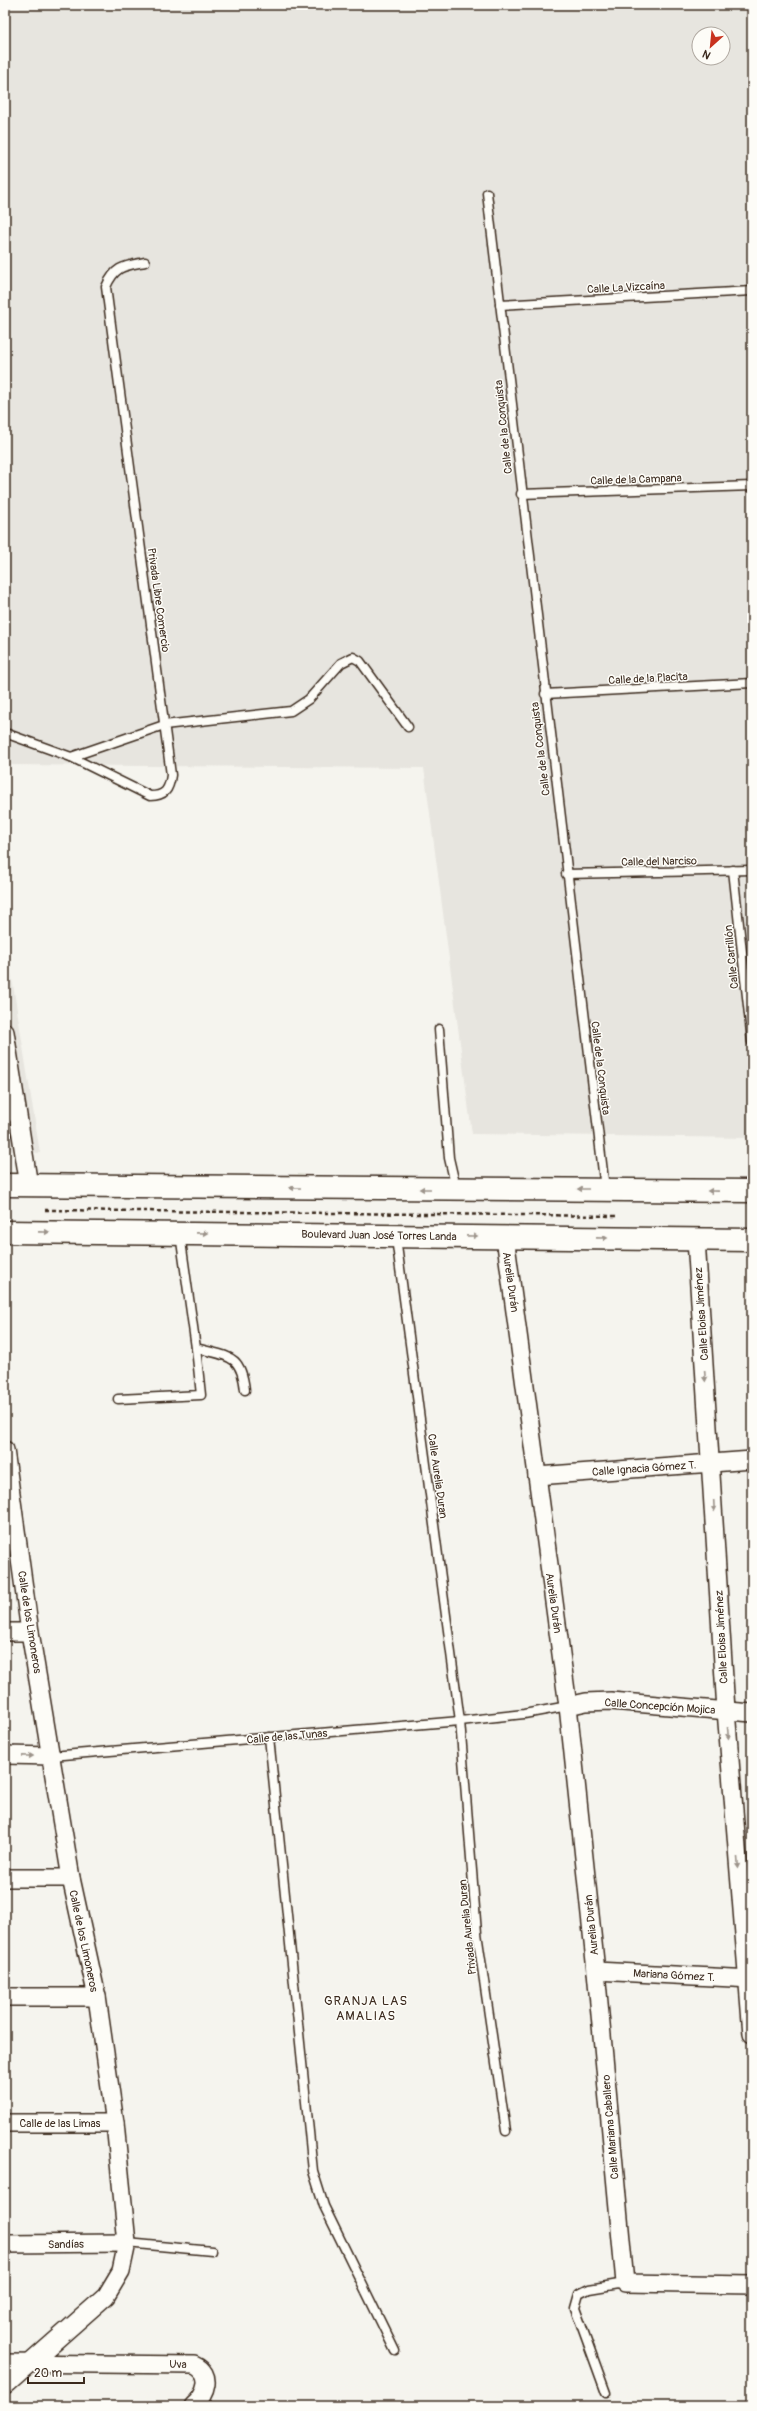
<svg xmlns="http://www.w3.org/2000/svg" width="757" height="2411" font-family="Pangolin,sans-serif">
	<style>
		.built { fill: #e7e5df; fill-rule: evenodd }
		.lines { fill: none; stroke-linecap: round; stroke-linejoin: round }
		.lane-casing { stroke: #3b2a1e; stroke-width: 11 }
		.street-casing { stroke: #3b2a1e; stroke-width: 20 }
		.primary-casing { stroke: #3b2a1e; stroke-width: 25 }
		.path { stroke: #3b2a1e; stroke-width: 2.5; stroke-dasharray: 4 3; stroke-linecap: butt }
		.lane { stroke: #fdfcf7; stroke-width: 8 }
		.street { stroke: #fdfcf7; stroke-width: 17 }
		.primary { stroke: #fdfcf7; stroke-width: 22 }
		.oneway { fill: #9c938a }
		.labels { text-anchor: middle; stroke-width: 3; stroke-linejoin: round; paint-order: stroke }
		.street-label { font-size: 11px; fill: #3b2a1e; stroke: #fdfcf7 }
		.quarter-label { font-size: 13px; letter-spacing: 1px; fill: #3b2a1e; stroke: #fdfcf7 }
	</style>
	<rect width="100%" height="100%" fill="#f5f4ee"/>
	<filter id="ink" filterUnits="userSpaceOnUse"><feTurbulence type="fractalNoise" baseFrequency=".025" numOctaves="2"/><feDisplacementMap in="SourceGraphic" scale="8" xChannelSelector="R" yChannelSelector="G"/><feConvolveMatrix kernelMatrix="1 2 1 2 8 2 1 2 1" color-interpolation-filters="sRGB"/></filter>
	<g filter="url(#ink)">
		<g class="built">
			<path d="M5,5H752V1138L472,1134L424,768L5,765ZM699,34H723V58H699Z"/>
			<polygon points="5,935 40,1153 5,1150"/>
		</g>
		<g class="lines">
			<g class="lane-casing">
				<g id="lane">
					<polyline points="487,193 605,1189"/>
					<polyline points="500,305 752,291"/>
					<polyline points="521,494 752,486"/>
					<polyline points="545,694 752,683"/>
					<path d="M5,733L71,757L150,796C165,796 169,790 171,775L106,287C115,266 124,266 145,262"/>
					<polyline points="71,757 164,725 291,711 309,699 341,663 353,657 360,661 408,727"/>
					<polyline points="733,870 752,1042"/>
					<polyline points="566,874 752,870"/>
					<polyline points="439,1029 449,1158 456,1188"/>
					<polyline points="5,1116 18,1117"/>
					<polyline points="396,1238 460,1721 477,1933 506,2131"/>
					<path d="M196,1348C228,1357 241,1353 245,1390"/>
					<polyline points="118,1399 201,1395 196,1348 180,1234"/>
					<polyline points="269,1737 313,2171 324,2206 395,2351"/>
					<polyline points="52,1756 460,1721 524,1714 568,1706"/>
					<polyline points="127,2243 212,2251"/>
					<polyline points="606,2393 575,2308 579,2294 589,2289 625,2283"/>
				</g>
			</g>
			<g class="street-casing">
				<g id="street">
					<polyline points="5,1032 29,1186"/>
					<polyline points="505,1237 568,1706 596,1971 625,2283 752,2285"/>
					<polyline points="696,1239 726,1710 752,2034"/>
					<polyline points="5,1450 30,1632 71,1878 97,1997 115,2123 127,2243 121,2271 106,2296 5,2385"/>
					<polyline points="537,1476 752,1460"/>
					<polyline points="5,1632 30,1632"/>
					<polyline points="568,1706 586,1702 611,1701 752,1713"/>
					<polyline points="5,1755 52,1756"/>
					<polyline points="5,1878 71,1878"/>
					<polyline points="596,1971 752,1979"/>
					<polyline points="5,1997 97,1997"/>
					<polyline points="5,2123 115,2123"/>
					<polyline points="5,2244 127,2243"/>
					<path d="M5,2363L194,2365C214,2374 206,2395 193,2406"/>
				</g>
			</g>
			<g class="primary-casing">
				<g id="primary">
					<polyline points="5,1185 752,1191"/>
					<polyline points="5,1232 752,1240"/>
				</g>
			</g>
			<polyline class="path" points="45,1210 618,1216"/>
			<use href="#lane" class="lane"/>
			<use href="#street" class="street"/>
			<use href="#primary" class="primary"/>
		</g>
		<defs><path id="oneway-solid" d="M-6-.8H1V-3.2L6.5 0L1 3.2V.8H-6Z"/></defs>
		<g class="oneway">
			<use href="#oneway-solid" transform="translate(295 1188) rotate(-180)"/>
			<use href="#oneway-solid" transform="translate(425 1189) rotate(-180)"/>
			<use href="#oneway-solid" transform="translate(583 1189) rotate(-180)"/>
			<use href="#oneway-solid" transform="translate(713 1191) rotate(-179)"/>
			<use href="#oneway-solid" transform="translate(44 1232) rotate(1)"/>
			<use href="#oneway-solid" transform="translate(202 1233) rotate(1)"/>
			<use href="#oneway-solid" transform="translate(472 1236) rotate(1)"/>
			<use href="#oneway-solid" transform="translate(602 1238) rotate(1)"/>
			<use href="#oneway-solid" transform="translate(705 1376) rotate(86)"/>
			<use href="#oneway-solid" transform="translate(714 1506) rotate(87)"/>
			<use href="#oneway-solid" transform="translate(728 1733) rotate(85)"/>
			<use href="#oneway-solid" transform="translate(28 1756) rotate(1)"/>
			<use href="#oneway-solid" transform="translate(738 1863) rotate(85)"/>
		</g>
	</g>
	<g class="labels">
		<g class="street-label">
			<text transform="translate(626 287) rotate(-3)" y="4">Calle La Vizcaína</text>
			<text transform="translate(503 427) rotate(-96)" y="4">Calle de la Conquista</text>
			<text transform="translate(636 479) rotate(-2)" y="4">Calle de la Campana</text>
			<text transform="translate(159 600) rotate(82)" y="4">Privada Libre Comercio</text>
			<text transform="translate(648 678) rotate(-3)" y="4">Calle de la Placita</text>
			<text transform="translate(540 749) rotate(-97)" y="4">Calle de la Conquista</text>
			<text transform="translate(659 861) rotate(-1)" y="4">Calle del Narciso</text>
			<text transform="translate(731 957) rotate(-96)" y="4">Calle Carrillón</text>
			<text transform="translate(601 1068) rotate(83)" y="4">Calle de la Conquista</text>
			<text transform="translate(379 1235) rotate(1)" y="4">Boulevard Juan José Torres Landa</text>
			<text transform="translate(511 1282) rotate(82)" y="4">Aurelia Durán</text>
			<text transform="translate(701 1314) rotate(-94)" y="4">Calle Eloisa Jiménez</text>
			<text transform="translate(644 1468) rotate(-4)" y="4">Calle Ignacia Gómez T.</text>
			<text transform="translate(438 1476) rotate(82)" y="4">Calle Aurelia Duran</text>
			<text transform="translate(554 1603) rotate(82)" y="4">Aurelia Durán</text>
			<text transform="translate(30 1622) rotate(81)" y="4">Calle de los Limoneros</text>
			<text transform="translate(721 1637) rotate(-93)" y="4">Calle Eloisa Jiménez</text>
			<text transform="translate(660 1706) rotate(4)" y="4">Calle Concepción Mojica</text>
			<text transform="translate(287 1736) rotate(-5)" y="4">Calle de las Tunas</text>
			<text transform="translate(591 1925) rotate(-96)" y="4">Aurelia Durán</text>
			<text transform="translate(467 1927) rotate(-96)" y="4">Privada Aurelia Duran</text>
			<text transform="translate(84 1941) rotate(78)" y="4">Calle de los Limoneros</text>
			<text transform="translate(674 1975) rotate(3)" y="4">Mariana Gómez T.</text>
			<text x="60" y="2127">Calle de las Limas</text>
			<text transform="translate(610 2127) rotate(-95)" y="4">Calle Mariana Caballero</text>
			<text transform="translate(66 2244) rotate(-1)" y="4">Sandías</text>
			<text transform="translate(178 2364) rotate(1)" y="4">Uva</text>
		</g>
		<g class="quarter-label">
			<text x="366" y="2005">GRANJA LAS<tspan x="366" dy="15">AMALIAS</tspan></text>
		</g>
	</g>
	<rect width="757" height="2411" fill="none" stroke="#fdfcf7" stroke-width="20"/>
	<rect x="10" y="10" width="737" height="2391" fill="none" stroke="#3b2a1e" stroke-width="1.5" filter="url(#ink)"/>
	<g transform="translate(711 46) rotate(207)"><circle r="19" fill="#fdfcf7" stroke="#afa8a0"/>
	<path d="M0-3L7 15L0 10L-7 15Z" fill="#c8321e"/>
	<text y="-6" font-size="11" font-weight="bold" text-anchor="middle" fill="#3b2a1e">N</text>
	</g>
	<path d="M28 2377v6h56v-6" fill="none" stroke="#3b2a1e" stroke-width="2"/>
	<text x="34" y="2377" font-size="12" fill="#3b2a1e" stroke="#fdfcf7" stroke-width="3" paint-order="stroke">20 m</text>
</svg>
